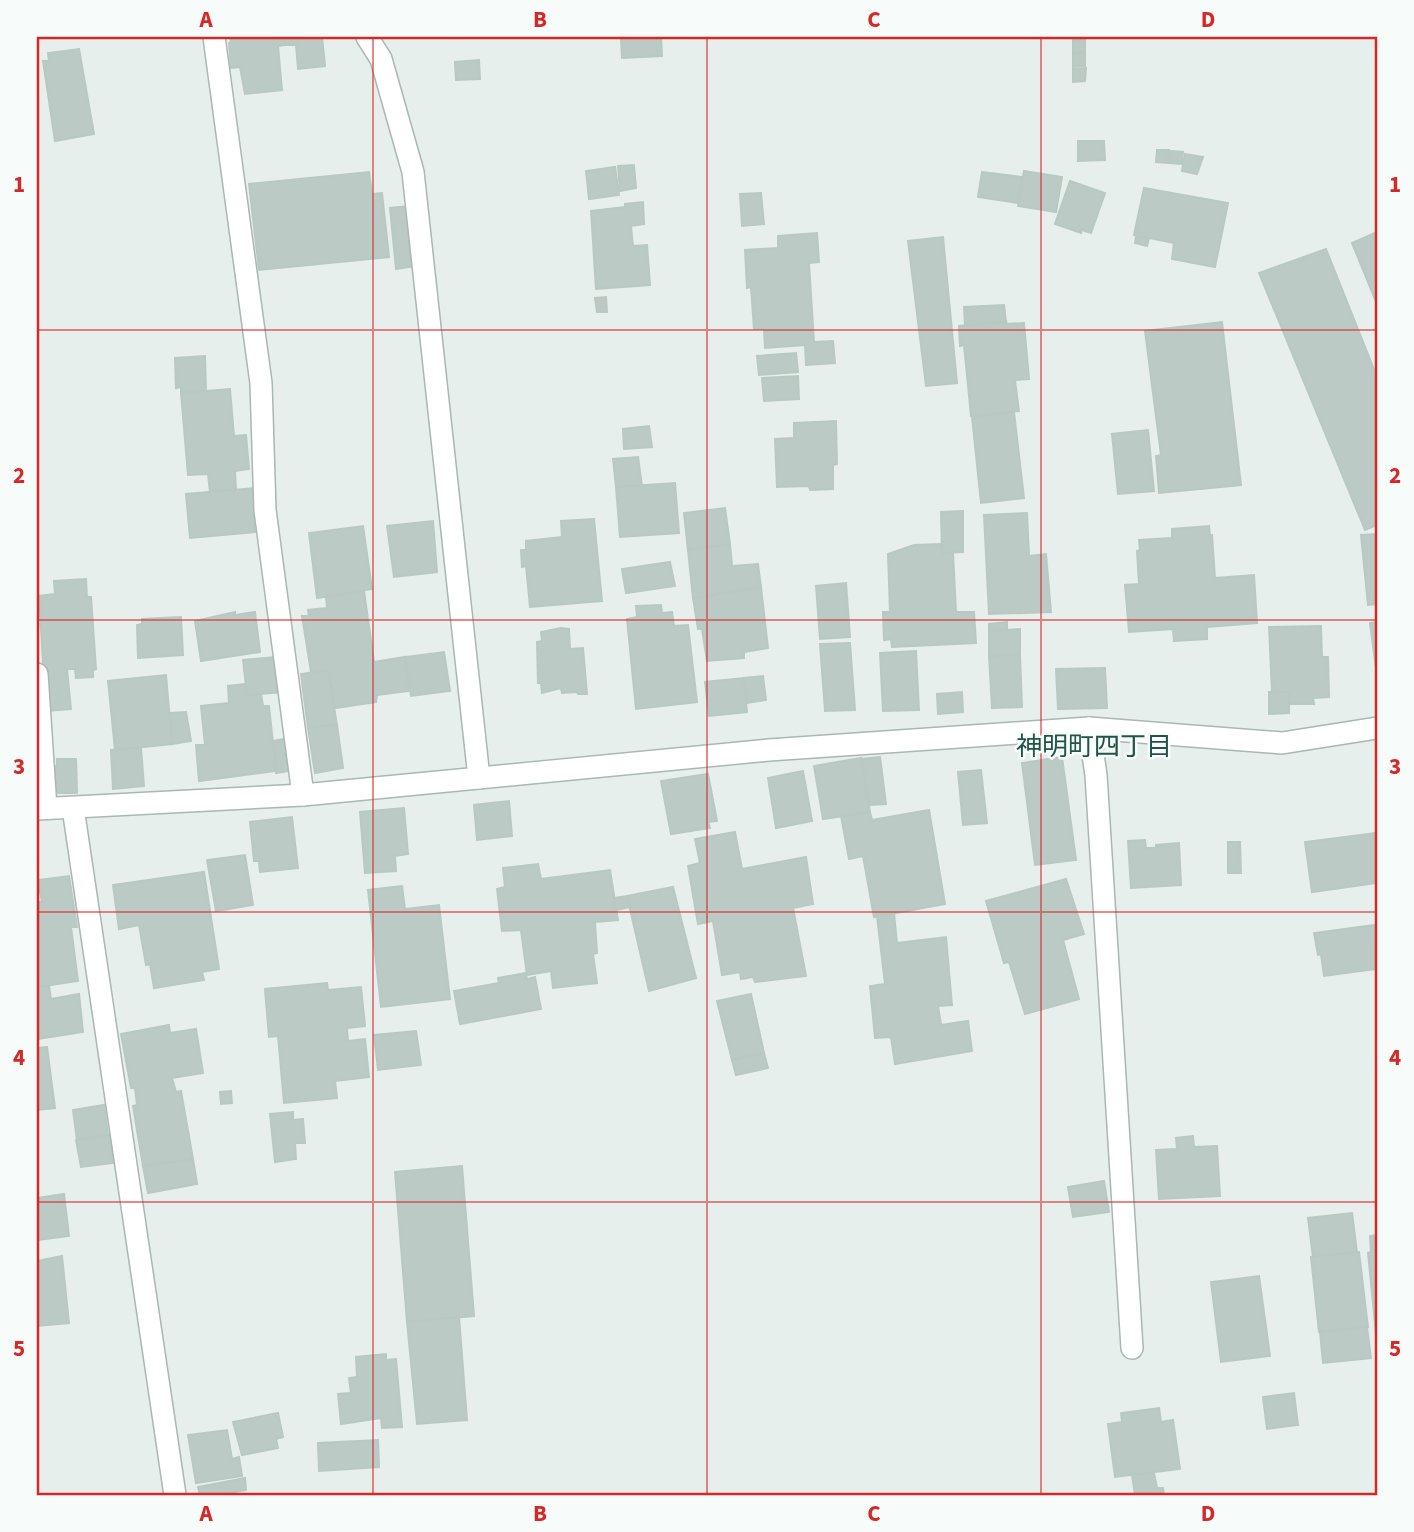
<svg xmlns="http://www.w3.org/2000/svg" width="1414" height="1532" font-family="'Source Sans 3','Noto Sans JP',sans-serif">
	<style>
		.building { fill: #bbcac4; stroke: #b8c9c2; stroke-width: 2 }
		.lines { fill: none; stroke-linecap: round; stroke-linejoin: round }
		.minor-casing { stroke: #a8b8b2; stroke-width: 24 }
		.minor { stroke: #fff; stroke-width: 21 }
		.grid { fill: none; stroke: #d62828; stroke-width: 2; stroke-opacity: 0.55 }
		.labels { text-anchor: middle; stroke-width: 5; stroke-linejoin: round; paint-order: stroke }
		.neighbourhood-label { font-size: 26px; fill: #1f5548; stroke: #f7fbf9 }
		.neatline { fill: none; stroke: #d62828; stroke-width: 2.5 }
		.grid-label { font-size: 23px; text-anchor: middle; font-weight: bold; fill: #d62828 }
	</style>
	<rect width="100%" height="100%" fill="#e6efeb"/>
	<g class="building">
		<polygon points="230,37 285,37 286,45 278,46 282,90 245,94 240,67 231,68 229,43 231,42"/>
		<polygon points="285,37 322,37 325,66 298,69 296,45 286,45"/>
		<polygon points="621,37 661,37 662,56 622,58"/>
		<polygon points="1073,40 1085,40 1085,52 1073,53"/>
		<polygon points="79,49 94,134 55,141 43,61 49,61 48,53"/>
		<polygon points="1073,54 1085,54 1085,66 1073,67"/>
		<polygon points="479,60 480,79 456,80 455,62"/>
		<polygon points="1086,68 1085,81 1073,82 1073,69"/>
		<polygon points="1078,141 1104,141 1105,160 1078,161"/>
		<polygon points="1157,150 1169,150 1168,163 1156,162"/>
		<polygon points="1170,151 1183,152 1182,164 1169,163"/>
		<polygon points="1185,154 1203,157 1197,174 1182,171"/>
		<polygon points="634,165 636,188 620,191 618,166"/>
		<polygon points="615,167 619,195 589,199 586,171"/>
		<polygon points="1024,171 1062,177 1056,212 1018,206"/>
		<polygon points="369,172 372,194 382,193 389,257 259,270 249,184"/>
		<polygon points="982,172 1022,177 1018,203 978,197"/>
		<polygon points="1070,181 1105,193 1091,233 1082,230 1081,233 1055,224"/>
		<polygon points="1144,188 1228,203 1215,267 1172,259 1174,243 1134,235"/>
		<polygon points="761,193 764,224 742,226 740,194"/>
		<polygon points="643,202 644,224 631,226 633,246 647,245 650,285 596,289 591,211 625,207 625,204"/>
		<polygon points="410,206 416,266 396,269 390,208"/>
		<polygon points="1377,232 1377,304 1352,243"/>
		<polygon points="817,233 819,262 809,263 814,342 833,341 835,363 806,365 805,345 765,348 764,329 754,329 751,287 747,288 745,250 778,248 778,236"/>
		<polygon points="1136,236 1149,238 1147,246 1135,243"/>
		<polygon points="943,237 957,383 926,386 908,241"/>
		<polygon points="1326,249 1377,377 1377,525 1365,530 1259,273"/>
		<polygon points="606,297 607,312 597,312 595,298"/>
		<polygon points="1004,305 1006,322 965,325 964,307"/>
		<polygon points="1006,322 1005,324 1024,323 1029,379 1015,380 1019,411 971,416 964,345 960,346 959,326"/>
		<polygon points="1222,322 1241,485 1159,493 1156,456 1161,455 1145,331"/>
		<polygon points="796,353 798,372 759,375 757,356"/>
		<polygon points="205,356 206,391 181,393 181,387 176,388 175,358"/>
		<polygon points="798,376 799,399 764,401 762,378"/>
		<polygon points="230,389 234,436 246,435 249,469 235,471 236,490 210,492 208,474 188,475 181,393"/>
		<polygon points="1014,412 1024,498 981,503 972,417"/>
		<polygon points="836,421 837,464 833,465 833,489 810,490 809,486 777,487 775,439 794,438 794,423"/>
		<polygon points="649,426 652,447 624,449 623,429"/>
		<polygon points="1148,430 1154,491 1118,494 1112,434"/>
		<polygon points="638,457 642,486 616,487 613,459"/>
		<polygon points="675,483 679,533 620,537 616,487"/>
		<polygon points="256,488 259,515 253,515 255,532 190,538 186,494"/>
		<polygon points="725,508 730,544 688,550 684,513"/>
		<polygon points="963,511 963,552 942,553 941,512"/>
		<polygon points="1027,513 1029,556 1046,554 1051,612 989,614 984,515"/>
		<polygon points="594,519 602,601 530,607 526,566 522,567 521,550 526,550 526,541 562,537 561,521"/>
		<polygon points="433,521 437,572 394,577 387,526"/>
		<polygon points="363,526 372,589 317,598 309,533"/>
		<polygon points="1209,526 1210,535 1212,535 1215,578 1254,575 1257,623 1207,627 1207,639 1174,641 1173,629 1129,632 1125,585 1139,584 1137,551 1140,550 1139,540 1172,538 1172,529"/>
		<polygon points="1377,534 1377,604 1368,605 1361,535"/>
		<polygon points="730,544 732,566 758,564 761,587 693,598 688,550"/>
		<polygon points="941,544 942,553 953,553 956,612 974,612 976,643 892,647 891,639 884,640 883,612 890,612 888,554 914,545"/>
		<polygon points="670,562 675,586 626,593 622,569"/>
		<polygon points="86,579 87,597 91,597 96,669 93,670 93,677 76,678 75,669 67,669 71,709 46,711 39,596 55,594 54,581"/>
		<polygon points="846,583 850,637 820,639 816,586"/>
		<polygon points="761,587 768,648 744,652 744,658 707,661 702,629 698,629 693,598"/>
		<polygon points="364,591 374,662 405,657 409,691 377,695 376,702 335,708 328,670 311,672 302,616 309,616 308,610 327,608 326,597"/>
		<polygon points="661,605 662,613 672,612 674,626 688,625 697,702 636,709 627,619 637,617 636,606"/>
		<polygon points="235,612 235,615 255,612 260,652 201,661 195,621"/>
		<polygon points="181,617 183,655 138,658 137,625 142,624 142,619"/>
		<polygon points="1007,622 1007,629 989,631 989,624"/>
		<polygon points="1377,622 1377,676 1370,623"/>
		<polygon points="1321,626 1322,657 1328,657 1329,697 1313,698 1314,704 1289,704 1289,692 1272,692 1269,627"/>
		<polygon points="561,628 569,629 570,649 583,648 587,694 578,694 577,692 562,693 561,688 542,693 541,683 538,683 537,642 542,641 541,632"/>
		<polygon points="1020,629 1020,655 989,656 989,631"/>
		<polygon points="850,643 855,710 825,711 820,644"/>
		<polygon points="916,651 919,710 883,711 880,653"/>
		<polygon points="444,652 450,691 411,696 405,657"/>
		<polygon points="1020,655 1022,707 992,708 989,656"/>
		<polygon points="276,657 282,692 247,695 243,660"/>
		<polygon points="1105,668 1107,708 1058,709 1056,669"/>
		<polygon points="328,670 337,725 308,728 301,674"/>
		<polygon points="166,675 172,744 115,750 108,681"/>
		<polygon points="763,676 766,700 746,703 744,678"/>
		<polygon points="744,678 747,712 709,716 705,682"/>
		<polygon points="245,684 247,695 261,694 263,706 269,706 276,771 199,781 196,745 205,745 201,706 229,703 228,686"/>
		<polygon points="962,692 963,712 938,714 937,694"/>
		<polygon points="1269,692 1289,692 1289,713 1269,714"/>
		<polygon points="186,712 191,741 172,744 170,713"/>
		<polygon points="337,725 343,768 315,773 308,728"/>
		<polygon points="284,739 289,771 276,773 273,741"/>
		<polygon points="141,748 144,786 113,789 111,750"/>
		<polygon points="880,757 886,804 869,805 861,759"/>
		<polygon points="1062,757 1076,860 1035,865 1022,763"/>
		<polygon points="861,758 870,812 823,819 814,766"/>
		<polygon points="57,759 76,759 77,793 50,793 49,766 57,766"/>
		<polygon points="981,770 987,823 963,825 958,772"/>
		<polygon points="803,771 812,821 776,828 768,778"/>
		<polygon points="708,774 717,821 708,822 710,828 671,834 661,781"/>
		<polygon points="509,801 512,836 477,840 474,805"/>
		<polygon points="404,808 408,854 395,856 396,871 365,873 360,812"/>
		<polygon points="929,810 945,904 874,917 863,856 849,859 841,816 870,812 872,820"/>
		<polygon points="292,817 298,868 260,872 259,861 254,861 250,822"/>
		<polygon points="735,832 742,869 806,857 813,904 793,908 806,976 755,982 753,977 741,979 740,972 722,975 713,921 698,924 688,866 700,863 695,839"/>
		<polygon points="1377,833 1377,883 1312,892 1305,842"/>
		<polygon points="1145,840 1146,848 1156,848 1156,845 1179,843 1181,885 1131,888 1128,841"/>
		<polygon points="1228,842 1240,842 1241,873 1228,873"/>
		<polygon points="245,855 253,905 216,911 207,860"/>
		<polygon points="538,864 541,879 610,870 618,920 595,922 597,953 593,954 597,983 553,988 551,971 527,975 521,930 502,931 497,889 505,887 503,868"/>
		<polygon points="204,872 219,969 202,972 204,980 154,988 150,964 146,965 139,925 119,929 113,885"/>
		<polygon points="69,876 77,927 71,927 78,981 37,987 37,902 42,902 38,880"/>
		<polygon points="1066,879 1084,934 1063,940 1079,999 1025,1014 1009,962 1004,963 986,901"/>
		<polygon points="402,886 405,909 439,905 450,999 381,1007 368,890"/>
		<polygon points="673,887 696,978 649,991 627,896"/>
		<polygon points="627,896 630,907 616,910 614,898"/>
		<polygon points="894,913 897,943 946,937 952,1005 938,1006 941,1025 968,1021 972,1051 895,1064 891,1037 875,1038 870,986 885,984 877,916"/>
		<polygon points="1375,925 1377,969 1324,976 1321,954 1318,955 1314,933"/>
		<polygon points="526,973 527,979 535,977 541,1009 460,1024 454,991 499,983 498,978"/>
		<polygon points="327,983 328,990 361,987 365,1026 347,1028 348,1041 365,1039 369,1077 335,1081 337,1098 284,1103 278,1036 269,1037 265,989"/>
		<polygon points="49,986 51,999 79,994 83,1032 37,1039 37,987"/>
		<polygon points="751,994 764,1053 732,1060 717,1001"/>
		<polygon points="169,1025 170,1033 196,1029 203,1073 172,1078 176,1092 181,1091 193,1159 143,1166 133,1106 137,1105 135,1088 131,1088 121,1034"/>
		<polygon points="416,1031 421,1065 378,1070 374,1035"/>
		<polygon points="47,1047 55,1108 37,1110 37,1048"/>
		<polygon points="764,1053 768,1068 736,1075 732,1060"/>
		<polygon points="231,1091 232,1103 221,1104 220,1092"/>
		<polygon points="104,1105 108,1135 77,1140 73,1110"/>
		<polygon points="293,1112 293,1120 303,1119 305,1143 295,1143 296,1159 275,1162 270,1114"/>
		<polygon points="110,1135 113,1163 81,1167 76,1140"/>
		<polygon points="1193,1136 1194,1147 1217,1146 1220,1196 1159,1199 1156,1150 1177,1149 1176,1138"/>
		<polygon points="193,1159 197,1184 148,1193 143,1166"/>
		<polygon points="462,1166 474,1316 407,1322 395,1172"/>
		<polygon points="1104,1181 1109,1212 1073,1217 1068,1187"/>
		<polygon points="64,1194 69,1236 37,1240 37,1198"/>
		<polygon points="1352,1213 1357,1252 1313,1257 1308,1218"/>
		<polygon points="1377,1235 1377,1334 1376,1334 1368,1253 1371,1252 1370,1236"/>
		<polygon points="1357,1252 1359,1252 1368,1327 1319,1332 1311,1257"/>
		<polygon points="62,1256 69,1323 37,1326 37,1261"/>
		<polygon points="1259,1276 1270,1356 1221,1362 1211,1282"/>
		<polygon points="459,1317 467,1420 417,1424 407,1322"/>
		<polygon points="1367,1327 1371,1358 1323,1363 1320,1332"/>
		<polygon points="386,1354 386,1360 396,1359 402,1427 382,1428 381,1418 341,1424 338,1394 351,1393 349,1378 357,1377 356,1357"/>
		<polygon points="1294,1393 1298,1425 1267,1429 1263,1397"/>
		<polygon points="1159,1408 1161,1422 1173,1420 1180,1469 1115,1477 1108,1424 1122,1422 1121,1413"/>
		<polygon points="278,1413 283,1437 276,1439 278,1448 242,1455 233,1422"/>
		<polygon points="227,1430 232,1459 239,1457 242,1476 196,1483 188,1435"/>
		<polygon points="378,1440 379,1467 319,1471 318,1443"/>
		<polygon points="1154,1473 1157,1488 1163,1488 1164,1495 1135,1495 1132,1475"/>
		<polygon points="245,1478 246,1490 218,1495 200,1495 198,1487"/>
	</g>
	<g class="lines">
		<g class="minor-casing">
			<g id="minor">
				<polyline points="214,37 261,383 265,510 303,795"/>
				<polyline points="367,37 381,59 413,172 479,778"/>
				<polyline points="37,674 46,808"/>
				<polyline points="1089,728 1096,775 1132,1348"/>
				<polyline points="73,808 175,1495"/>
				<polyline points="37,809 303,795 769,750 1089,728 1282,743 1377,728"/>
			</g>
		</g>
		<use href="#minor" class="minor"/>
	</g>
	<path class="grid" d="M373,37V1495M707,37V1495M1041,37V1495M37,330H1377M37,620H1377M37,912H1377M37,1202H1377"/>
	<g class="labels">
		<g class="neighbourhood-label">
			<text x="1094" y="755">神明町四丁目</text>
		</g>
	</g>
	<rect width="1414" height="1532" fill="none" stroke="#f7fbf9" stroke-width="77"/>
	<rect x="38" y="38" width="1338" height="1456" class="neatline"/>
	<g class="grid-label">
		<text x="206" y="27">A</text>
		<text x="540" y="27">B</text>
		<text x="874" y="27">C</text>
		<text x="1208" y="27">D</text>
		<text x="19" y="192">1</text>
		<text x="1395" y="192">1</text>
		<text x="19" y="483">2</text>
		<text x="1395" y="483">2</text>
		<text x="19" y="774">3</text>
		<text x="1395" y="774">3</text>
		<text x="19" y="1065">4</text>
		<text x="1395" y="1065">4</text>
		<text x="19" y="1356">5</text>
		<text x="1395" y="1356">5</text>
		<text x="206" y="1521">A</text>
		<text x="540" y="1521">B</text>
		<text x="874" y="1521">C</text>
		<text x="1208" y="1521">D</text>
	</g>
</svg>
